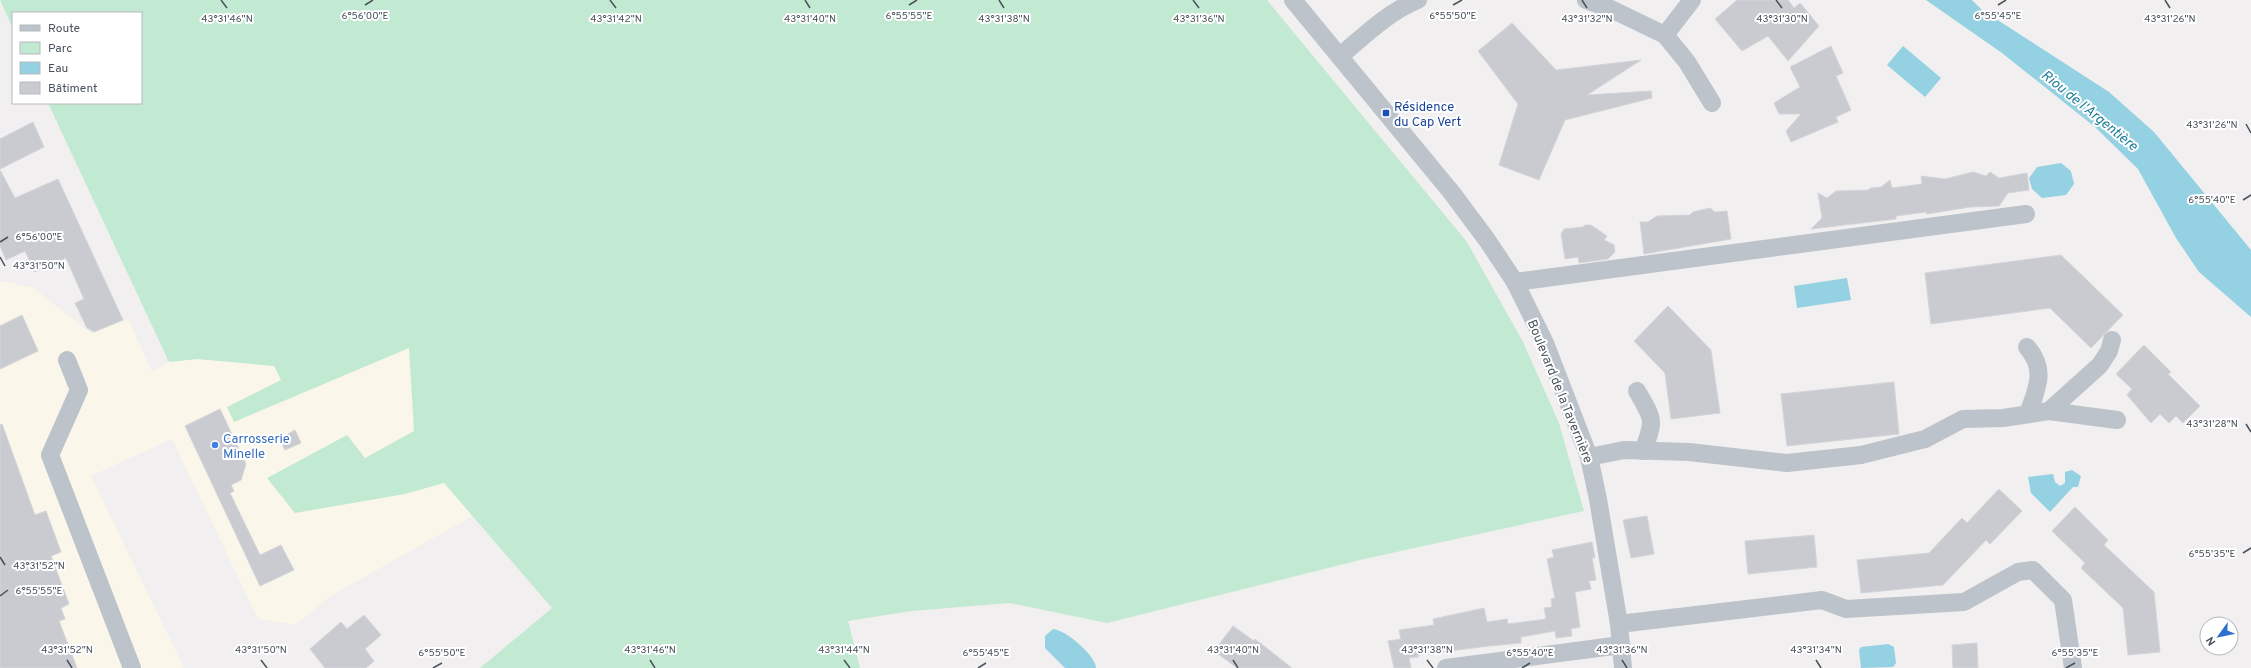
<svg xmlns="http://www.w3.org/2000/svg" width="2251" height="668" font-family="Overpass,sans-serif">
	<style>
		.commercial { fill: #faf6ea }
		.green { fill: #c2ead2 }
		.water { fill: #94d1e2 }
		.building { fill: #c9cbd1; stroke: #d3d5da }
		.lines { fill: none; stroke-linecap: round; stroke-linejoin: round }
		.minor { stroke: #bcc3ca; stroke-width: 18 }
		.ticks { fill: none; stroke: #49525a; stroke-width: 1.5 }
		.transit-dot { fill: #1a4fb4; stroke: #fff; stroke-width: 1.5 }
		.shop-dot { fill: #3f7fe0; stroke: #fff; stroke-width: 1.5 }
		.labels { text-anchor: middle; stroke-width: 4; stroke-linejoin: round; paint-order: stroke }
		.transit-label { font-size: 13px; fill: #164399; stroke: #fff; text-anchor: start }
		.street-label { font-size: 13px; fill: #49525a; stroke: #fff }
		.shop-label { font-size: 13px; fill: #366cbe; stroke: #fff; text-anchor: start }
		.water-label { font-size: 14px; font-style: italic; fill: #1c7e9a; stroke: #fff }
		.ticks-label { font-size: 10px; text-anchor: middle; fill: #49525a; stroke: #fff; stroke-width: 4; stroke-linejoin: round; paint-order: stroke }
	</style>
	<rect width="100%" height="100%" fill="#f1efef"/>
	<polygon class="commercial" points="0,281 32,287 91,333 128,319 152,372 169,362 197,359 274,366 292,397 409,347 414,431 444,482 473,516 332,595 295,625 258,619 172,439 91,476 184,668 0,668"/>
	<polygon class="green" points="0,0 1267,0 1467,242 1523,342 1559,423 1584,511 1364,559 1107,623 1010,603 911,611 848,621 860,668 480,668 552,608 444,483 405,494 295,513 267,478 347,435 365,458 414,431 409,348 234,422 227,407 281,380 274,366 197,359 169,362 48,103 141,103 141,13 13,13 13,29"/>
	<g class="water">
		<polygon points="1926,0 1972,0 1982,10 2109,92 2154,132 2251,250 2251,317 2199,272 2176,238 2138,169 2095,127 2002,53"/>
		<polygon points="1903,46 1941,78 1925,97 1887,65"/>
		<polygon points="2061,163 2071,171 2074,184 2066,195 2042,198 2032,189 2029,178 2037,167"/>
		<polygon points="1847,278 1851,300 1797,308 1794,286"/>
		<polygon points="2072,470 2081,476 2078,487 2073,487 2050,512 2031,493 2028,477 2053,474 2055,482 2060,486 2065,483 2065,472"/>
		<path d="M1053,629C1066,630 1096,656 1096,668H1065L1045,648V636Z"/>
		<polygon points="1888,644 1894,647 1896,663 1893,667 1861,668 1859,650 1861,647"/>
	</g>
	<g class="building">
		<polygon points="1737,0 1788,0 1794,8 1800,3 1819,26 1788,61 1768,36 1742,51 1715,19"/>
		<polygon points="1512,23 1556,70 1641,60 1587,95 1651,91 1652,98 1565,120 1539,180 1499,165 1518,104 1478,51"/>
		<polygon points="1831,46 1843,73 1836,76 1851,110 1836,117 1838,122 1791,142 1786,131 1801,114 1779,114 1774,103 1800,87 1790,67"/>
		<polygon points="33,122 44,147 0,169 0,139"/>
		<polygon points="0,170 15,198 58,179 123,320 94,332 87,328 75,303 84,299 66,258 35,272 25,251 6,260 0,246"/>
		<polygon points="1973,172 1986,176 1990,172 1999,178 2027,173 2029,190 2008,193 1999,206 1970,207 1927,214 1926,212 1896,216 1896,219 1811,229 1822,218 1818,193 1827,198 1836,191 1868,190 1871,188 1881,187 1890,180 1892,188 1922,184 1921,176 1945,179"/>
		<polygon points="1710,208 1715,212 1727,211 1731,239 1644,254 1640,222 1648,222 1657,216 1690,215 1693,212"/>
		<polygon points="1585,225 1591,225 1607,236 1604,240 1614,245 1615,252 1608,259 1579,263 1578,257 1565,259 1561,234 1564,229 1583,227"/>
		<polygon points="2061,255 2123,315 2091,348 2050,308 1931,324 1925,273"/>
		<polygon points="1668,306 1711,350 1720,413 1671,419 1665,373 1634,341"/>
		<polygon points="22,315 38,351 0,369 0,326"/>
		<polygon points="2144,345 2171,372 2168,374 2200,406 2183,423 2176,416 2169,423 2160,414 2151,423 2127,395 2132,389 2116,374"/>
		<polygon points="1894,382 1899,434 1787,446 1781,394"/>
		<polygon points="220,409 246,464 241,480 231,485 234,491 230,493 260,555 281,545 294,570 260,586 185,426"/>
		<polygon points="2,424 35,515 46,511 61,552 51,556 69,604 61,608 65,619 59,621 77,668 0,668 0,425"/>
		<polygon points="295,430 301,443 285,450 279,439"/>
		<polygon points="1999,489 2022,511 1990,544 1986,540 1943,585 1861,593 1857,560 1929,553 1962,518 1967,523"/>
		<polygon points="2075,507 2108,540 2104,545 2154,592 2160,652 2128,655 2123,608 2081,568 2085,563 2052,531"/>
		<polygon points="1647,516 1654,554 1631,558 1623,520"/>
		<polygon points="1814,535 1817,567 1748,574 1745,541"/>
		<polygon points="1592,542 1595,558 1592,558 1596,580 1589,581 1591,589 1575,592 1580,627 1571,629 1572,636 1556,638 1555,631 1521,637 1521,643 1489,646 1418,655 1418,657 1409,658 1411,668 1394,668 1388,641 1401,639 1399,630 1434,625 1433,619 1484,608 1487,622 1507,619 1508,624 1546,619 1544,608 1552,607 1551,599 1555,598 1547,559 1554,557 1552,550"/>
		<polygon points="364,615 381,635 365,649 374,661 366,668 325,668 310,649 341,622 347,629"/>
		<polygon points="1233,626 1254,641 1255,639 1292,668 1237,668 1214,651"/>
		<polygon points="1977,643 1978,668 1953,668 1952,645"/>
	</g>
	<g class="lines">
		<g class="minor">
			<polyline points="1293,0 1452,193 1487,240 1515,282 1545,343 1589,457 1598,499 1619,624 1623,668"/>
			<polyline points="1586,0 1611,9 1665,35 1687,62 1712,103"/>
			<polyline points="1665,35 1692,0"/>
			<path d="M1340,56C1364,36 1388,12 1418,0"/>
			<polyline points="1515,282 2026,214"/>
			<path d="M2027,347C2047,370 2037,388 2028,414"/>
			<polyline points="67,360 79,390 50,455 132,668"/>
			<path d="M1637,391C1654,420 1655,420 1643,451"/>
			<polyline points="2049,411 2117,420"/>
			<polyline points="1589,457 1624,450 1689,452 1787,463 1861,455 1925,439 1963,419 2003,418 2049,411 2100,365 2109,351 2112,340"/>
			<polyline points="1619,624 1822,600 1846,609 1964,602 2018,572 2033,570 2063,600 2073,668"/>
			<polyline points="1446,668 1621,645"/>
		</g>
	</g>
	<path class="ticks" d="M221,0L227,8M610,0L616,8M805,0L810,8M999,0L1004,8M1193,0L1199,8M1582,0L1587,8M1776,0L1782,8M2165,0L2170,8M365,5L373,0M909,5L917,0M1453,5L1462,0M1998,5L2006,0M2246,124L2251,133M2243,200L2251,195M0,242L8,237M0,257L5,266M2246,424L2251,432M2243,553L2251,548M0,557L5,565M0,596L8,590M67,660L72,668M261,660L267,668M650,660L655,668M844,660L850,668M1233,660L1238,668M1427,660L1433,668M1622,660L1627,668M1816,660L1821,668M433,668L442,663M978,668L986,663M1522,668L1530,663M2066,668L2075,663"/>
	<rect class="transit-dot" x="1382" y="109" width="8" height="8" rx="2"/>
	<circle class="shop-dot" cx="215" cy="445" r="4"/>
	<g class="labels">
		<g class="transit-label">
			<text x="1394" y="111">Résidence<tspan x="1394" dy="15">du Cap Vert</tspan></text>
		</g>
		<g class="street-label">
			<text transform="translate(1561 391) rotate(68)" y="5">Boulevard de la Tavernière</text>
		</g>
		<g class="shop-label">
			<text x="223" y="443">Carrosserie<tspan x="223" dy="15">Minelle</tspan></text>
		</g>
		<g class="water-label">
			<text transform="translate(2090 110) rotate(39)" y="5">Riou de l'Argentière</text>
		</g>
	</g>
	<g class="ticks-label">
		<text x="365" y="19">6°56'00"E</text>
		<text x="909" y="19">6°55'55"E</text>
		<text x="1453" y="19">6°55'50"E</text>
		<text x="1998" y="19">6°55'45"E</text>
		<text x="1782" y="22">43°31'30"N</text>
		<text x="2170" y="22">43°31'26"N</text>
		<text x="227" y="22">43°31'46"N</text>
		<text x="616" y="22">43°31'42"N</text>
		<text x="810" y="22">43°31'40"N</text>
		<text x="1004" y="22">43°31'38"N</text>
		<text x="1199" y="22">43°31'36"N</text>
		<text x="1587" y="22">43°31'32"N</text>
		<text x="2212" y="128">43°31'26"N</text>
		<text x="2212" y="203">6°55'40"E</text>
		<text x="39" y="240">6°56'00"E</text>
		<text x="39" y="269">43°31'50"N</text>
		<text x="2212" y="427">43°31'28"N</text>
		<text x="2212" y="557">6°55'35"E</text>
		<text x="39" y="569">43°31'52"N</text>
		<text x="39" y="594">6°55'55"E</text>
		<text x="67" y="653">43°31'52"N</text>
		<text x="261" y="653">43°31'50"N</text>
		<text x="650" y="653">43°31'46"N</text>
		<text x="844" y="653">43°31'44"N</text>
		<text x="1233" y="653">43°31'40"N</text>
		<text x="1427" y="653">43°31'38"N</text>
		<text x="1622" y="653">43°31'36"N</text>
		<text x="1816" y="653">43°31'34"N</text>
		<text x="442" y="656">6°55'50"E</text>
		<text x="986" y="656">6°55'45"E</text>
		<text x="1530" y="656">6°55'40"E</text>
		<text x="2075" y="656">6°55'35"E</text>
	</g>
	<rect x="12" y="12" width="130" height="92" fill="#ffffff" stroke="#b6babd"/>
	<rect x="20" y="25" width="20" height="6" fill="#bcc3ca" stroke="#b6babd"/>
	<text x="48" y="32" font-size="12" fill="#49525a">Route</text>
	<rect x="20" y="42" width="20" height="12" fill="#c2ead2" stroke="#b6babd"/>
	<text x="48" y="52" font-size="12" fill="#49525a">Parc</text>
	<rect x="20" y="62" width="20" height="12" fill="#94d1e2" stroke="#b6babd"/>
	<text x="48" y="72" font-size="12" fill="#49525a">Eau</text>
	<rect x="20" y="82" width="20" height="12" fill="#c9cbd1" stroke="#b6babd"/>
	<text x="48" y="92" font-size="12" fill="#49525a">Bâtiment</text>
	<g transform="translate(2219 636) rotate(237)"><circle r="19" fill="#ffffff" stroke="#b6babd"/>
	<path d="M0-3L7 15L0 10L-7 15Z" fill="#2d70cd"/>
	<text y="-6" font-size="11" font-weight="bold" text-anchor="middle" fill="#49525a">N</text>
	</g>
</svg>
